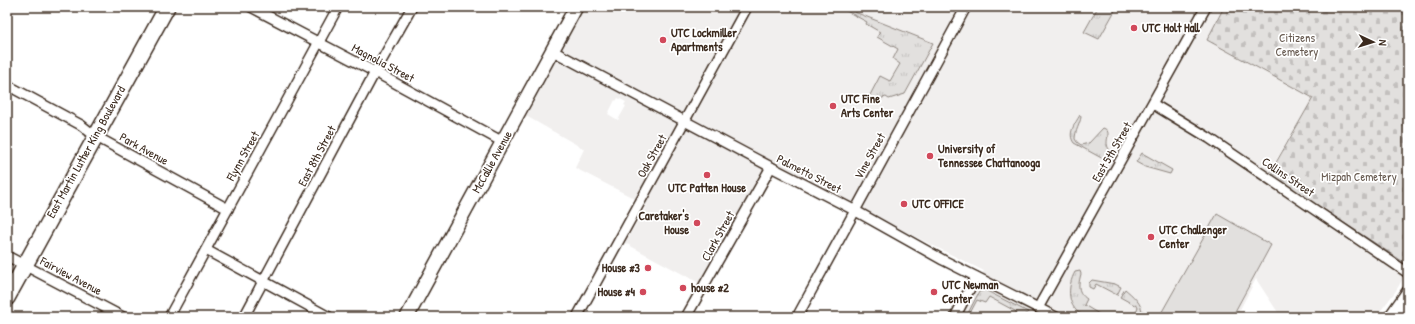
<svg xmlns="http://www.w3.org/2000/svg" width="1415" height="324" font-family="'Patrick Hand',sans-serif">
	<style>
		.built { fill: #f1efee; fill-rule: evenodd }
		.grass { fill: url(#grass-tufts); stroke: #8e857e }
		.cemetery { fill: url(#cemetery-stones); stroke: #8e857e }
		.park { fill: #e2e0de; stroke: #8e857e }
		.lines { fill: none; stroke-linecap: round; stroke-linejoin: round }
		.street-casing { stroke: #3b2a1e; stroke-width: 12 }
		.secondary-casing { stroke: #3b2a1e; stroke-width: 16 }
		.primary-casing { stroke: #3b2a1e; stroke-width: 18 }
		.street { stroke: #fff; stroke-width: 9 }
		.secondary { stroke: #fff; stroke-width: 13 }
		.primary { stroke: #fff; stroke-width: 15 }
		.poi-dot { fill: #d1495b; stroke: #fff; stroke-width: 1.5 }
		.labels { text-anchor: middle; stroke-width: 3.5; stroke-linejoin: round; paint-order: stroke }
		.poi-label { font-size: 12px; font-weight: bold; fill: #3b2a1e; stroke: #fff; text-anchor: start }
		.park-label { font-size: 12px; fill: #65584e; stroke: #fff }
		.street-label { font-size: 12px; fill: #3b2a1e; stroke: #fff }
	</style>
	<defs>
		<pattern id="grass-tufts" width="24" height="20" patternUnits="userSpaceOnUse"><rect width="24" height="20" fill="#e2e0de"/><path d="M3 7l-1-3M5 7V3M7 7l1-3M15 17l-1-3M17 17v-4M19 17l1-3" fill="none" stroke="#c3c0be"/></pattern>
		<pattern id="cemetery-stones" width="16" height="16" patternUnits="userSpaceOnUse"><rect width="16" height="16" fill="#e2e0de"/><path d="M2 7V4a2 2 0 0 1 4 0v3zM10 15v-3a2 2 0 0 1 4 0v3z" fill="#c3c0be"/></pattern>
	</defs>
	<rect width="100%" height="100%" fill="#fff"/>
	<filter id="ink" filterUnits="userSpaceOnUse"><feTurbulence type="fractalNoise" baseFrequency=".025" numOctaves="2"/><feDisplacementMap in="SourceGraphic" scale="8" xChannelSelector="R" yChannelSelector="G"/><feConvolveMatrix kernelMatrix="1 2 1 2 8 2 1 2 1" color-interpolation-filters="sRGB"/></filter>
	<g filter="url(#ink)">
		<path class="built" d="M585,7H1224L1207,40L1313,98L1266,177L1407,272L1395,292L1376,317H1281L1256,279L1236,317H960L984,271L768,163L703,285L625,243L647,205L575,168L584,149L526,116ZM618,98L626,102L624,105L626,106L618,120L608,114L615,100L616,101Z"/>
		<g class="grass">
			<polygon points="839,7 842,7 933,43 905,94 889,99 886,97 875,100 869,97 880,76 890,81 900,64 893,59 898,49 877,37 880,32 866,24 867,22"/>
			<polygon points="1098,7 1117,7 1099,39 1084,32"/>
			<path d="M1080,115L1081,117C1080,124 1075,131 1075,139L1077,142L1081,145L1089,143L1103,128C1115,132 1100,143 1112,152L1107,161L1074,143C1067,133 1075,124 1080,115Z"/>
			<polygon points="1142,153 1172,170 1170,174 1145,167 1136,162"/>
			<path d="M1080,271L1081,274C1078,285 1077,292 1087,299L1084,305L1104,317C1098,317 1090,318 1085,316C1066,309 1067,286 1075,272Z"/>
			<polygon points="1092,280 1115,284 1121,287 1117,295 1096,284 1093,289 1089,287 1089,283"/>
			<path d="M1125,289C1132,295 1143,304 1142,314L1139,316L1135,314L1138,307L1120,297Z"/>
			<polygon points="985,290 1028,312 1025,317 1019,317 1015,311 989,297 985,303 977,300 968,317 966,317 979,292"/>
		</g>
		<polygon class="cemetery" points="1224,7 1408,7 1408,265 1282,182 1270,173 1313,98 1207,40"/>
		<polygon class="park" points="1217,214 1271,245 1232,317 1159,317"/>
		<g class="lines">
			<g class="street-casing">
				<g id="street">
					<polyline points="251,7 375,72 503,142"/>
					<polyline points="553,51 771,167 854,210 943,260 1056,317"/>
					<polyline points="7,85 81,125 95,136 228,209"/>
					<polyline points="1153,104 1209,138 1408,273"/>
					<polyline points="206,250 329,317"/>
					<polyline points="7,256 123,317"/>
					<polyline points="1038,308 1206,7"/>
					<polyline points="169,317 338,7"/>
					<polyline points="244,317 375,72 412,7"/>
					<polyline points="577,317 747,7"/>
					<polyline points="686,317 771,167"/>
					<polyline points="797,317 966,7"/>
					<polyline points="955,317 976,277"/>
				</g>
			</g>
			<g class="secondary-casing">
				<g id="secondary">
					<polyline points="407,317 576,7"/>
					<polyline points="1391,317 1408,293"/>
				</g>
			</g>
			<g class="primary-casing">
				<polyline id="primary" points="7,298 167,7"/>
			</g>
			<use href="#street" class="street"/>
			<use href="#secondary" class="secondary"/>
			<use href="#primary" class="primary"/>
		</g>
	</g>
	<g class="poi-dot">
		<circle cx="1134" cy="28" r="4"/>
		<circle cx="663" cy="40" r="4"/>
		<circle cx="833" cy="106" r="4"/>
		<circle cx="930" cy="156" r="4"/>
		<circle cx="707" cy="175" r="4"/>
		<circle cx="904" cy="204" r="4"/>
		<circle cx="697" cy="223" r="4"/>
		<circle cx="1151" cy="237" r="4"/>
		<circle cx="648" cy="268" r="4"/>
		<circle cx="683" cy="288" r="4"/>
		<circle cx="643" cy="292" r="4"/>
		<circle cx="934" cy="292" r="4"/>
	</g>
	<g class="labels">
		<g class="poi-label">
			<text x="1142" y="32">UTC Holt Hall</text>
			<text x="671" y="37">UTC Lockmiller<tspan x="671" dy="14">Apartments</tspan></text>
			<text x="841" y="103">UTC Fine<tspan x="841" dy="14">Arts Center</tspan></text>
			<text x="938" y="153">University of<tspan x="938" dy="14">Tennessee Chattanooga</tspan></text>
			<text x="707" y="192" text-anchor="middle">UTC Patten House</text>
			<text x="912" y="208">UTC OFFICE</text>
			<text x="689" y="220" text-anchor="end">Caretaker's<tspan x="689" dy="14">House</tspan></text>
			<text x="1159" y="234">UTC Challenger<tspan x="1159" dy="14">Center</tspan></text>
			<text x="640" y="272" text-anchor="end">House #3</text>
			<text x="942" y="289">UTC Newman<tspan x="942" dy="14">Center</tspan></text>
			<text x="691" y="292">house #2</text>
			<text x="635" y="296" text-anchor="end">House #4</text>
		</g>
		<g class="park-label">
			<text x="1297" y="42">Citizens<tspan x="1297" dy="14">Cemetery</tspan></text>
			<text x="1359" y="181">Mizpah Cemetery</text>
		</g>
		<g class="street-label">
			<text transform="translate(383 63) rotate(28)" y="4">Magnolia Street</text>
			<text transform="translate(144 149) rotate(29)" y="4">Park Avenue</text>
			<text transform="translate(86 152) rotate(-61)" y="4">East Martin Luther King Boulevard</text>
			<text transform="translate(1112 152) rotate(-60)" y="4">East 5th Street</text>
			<text transform="translate(243 156) rotate(-61)" y="4">Flynn Street</text>
			<text transform="translate(317 156) rotate(-62)" y="4">East 8th Street</text>
			<text transform="translate(652 156) rotate(-61)" y="4">Oak Street</text>
			<text transform="translate(870 156) rotate(-61)" y="4">Vine Street</text>
			<text transform="translate(492 162) rotate(-61)" y="4">McCallie Avenue</text>
			<text transform="translate(809 174) rotate(27)" y="4">Palmetto Street</text>
			<text transform="translate(1288 177) rotate(34)" y="4">Collins Street</text>
			<text transform="translate(718 236) rotate(-61)" y="4">Clark Street</text>
			<text transform="translate(71 276) rotate(28)" y="4">Fairview Avenue</text>
		</g>
	</g>
	<rect width="1415" height="324" fill="none" stroke="#fff" stroke-width="24"/>
	<rect x="12" y="12" width="1391" height="300" fill="none" stroke="#3b2a1e" stroke-width="1.5" filter="url(#ink)"/>
	<g transform="translate(1373 42) rotate(94)" stroke="#ffffff" stroke-width="3" paint-order="stroke">
	<path d="M0-3L7 15L0 10L-7 15Z" fill="#3b2a1e"/>
	<text y="-6" font-size="11" font-weight="bold" text-anchor="middle" fill="#3b2a1e">N</text>
	</g>
</svg>
